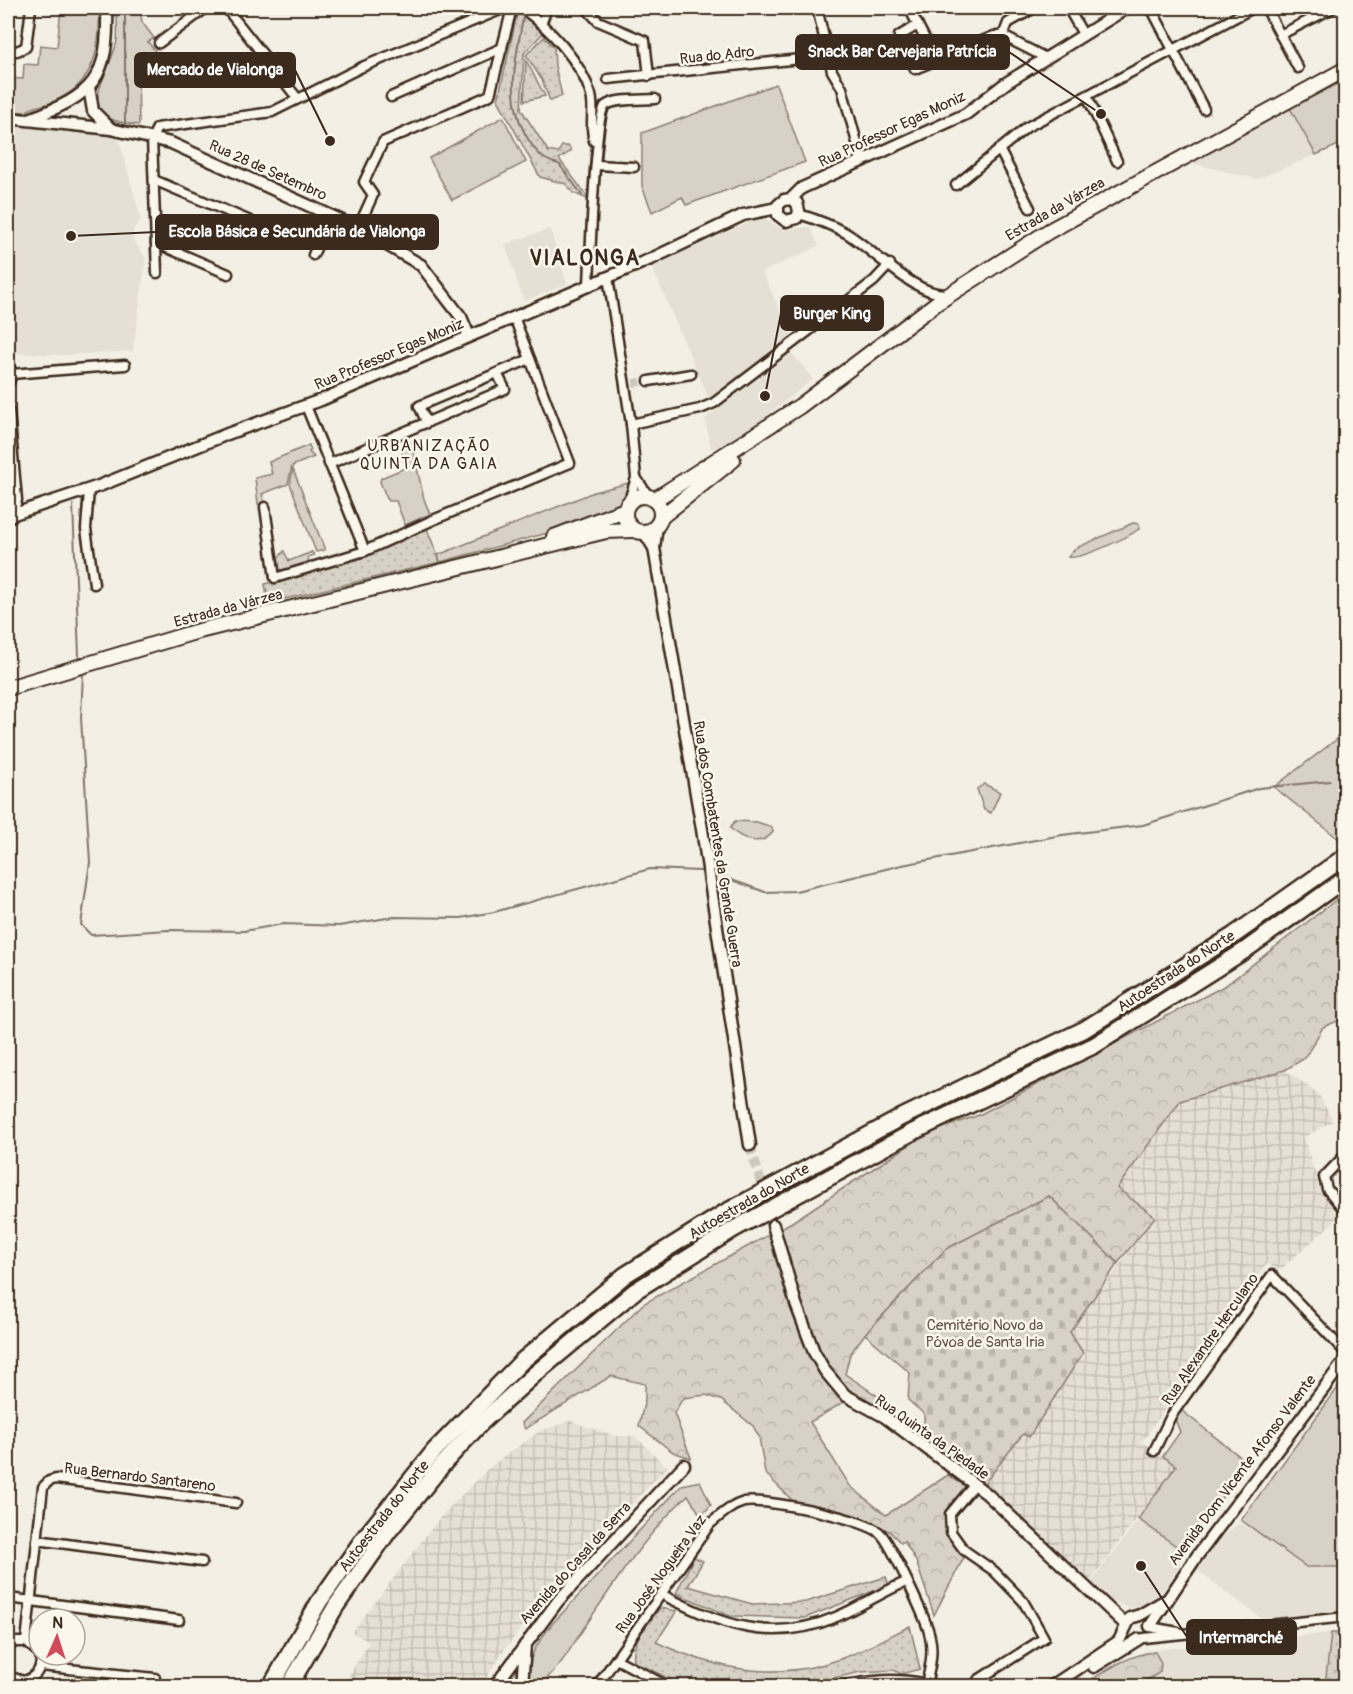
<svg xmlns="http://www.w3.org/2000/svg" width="1353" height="1694" font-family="Pangolin,sans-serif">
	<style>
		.built { fill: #e5dfd4 }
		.industrial { fill: url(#industrial-grid) }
		.grass { fill: #d8d1c6; stroke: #8a7e72; stroke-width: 1.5 }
		.forest { fill: url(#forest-crowns); stroke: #8a7e72; stroke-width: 1.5 }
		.cemetery { fill: url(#cemetery-stones); stroke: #8a7e72; stroke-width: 1.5 }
		.park { fill: url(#park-dots); stroke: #8a7e72; stroke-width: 1.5 }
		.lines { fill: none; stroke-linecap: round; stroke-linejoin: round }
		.stream { stroke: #817468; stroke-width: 2 }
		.minor-tunnel { stroke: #cec8bc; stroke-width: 8; stroke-dasharray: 8 4; stroke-linecap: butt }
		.tertiary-tunnel { stroke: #cec8bc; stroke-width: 10; stroke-dasharray: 10 5; stroke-linecap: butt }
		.minor-casing { stroke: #3b2a1e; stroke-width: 13 }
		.tertiary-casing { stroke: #3b2a1e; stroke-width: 15 }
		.primary-casing { stroke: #3b2a1e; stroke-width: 18 }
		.motorway-casing { stroke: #3b2a1e; stroke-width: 20 }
		.minor { stroke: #fbf7ec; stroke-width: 8 }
		.tertiary { stroke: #fbf7ec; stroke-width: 10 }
		.primary { stroke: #fbf7ec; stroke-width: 14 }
		.motorway { stroke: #fbf7ec; stroke-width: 15 }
		.labels { text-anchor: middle; stroke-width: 5; stroke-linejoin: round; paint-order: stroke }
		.street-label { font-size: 15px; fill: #3b2a1e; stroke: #fbf7ec }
		.park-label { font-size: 15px; fill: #625448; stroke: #fbf7ec }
		.neighbourhood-label { font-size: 16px; letter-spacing: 1.5px; fill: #3b2a1e; stroke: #fbf7ec }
		.district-label { font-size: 21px; font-weight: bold; letter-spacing: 1.5px; fill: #3b2a1e; stroke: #fbf7ec }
		.leader { fill: none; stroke: #3b2a1e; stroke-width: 2 }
		.callout-dot { fill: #3b2a1e; stroke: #fbf7ec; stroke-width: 2 }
		.callout { fill: #3b2a1e; stroke: #3b2a1e; stroke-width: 2 }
		.callout-label { font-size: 16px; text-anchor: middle; font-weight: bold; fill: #fff }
	</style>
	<defs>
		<pattern id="industrial-grid" width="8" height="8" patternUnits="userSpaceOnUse" patternTransform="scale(1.5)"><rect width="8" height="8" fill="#e5dfd4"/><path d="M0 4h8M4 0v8" fill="none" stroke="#c5c0b6"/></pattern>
		<pattern id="forest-crowns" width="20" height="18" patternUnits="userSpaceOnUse" patternTransform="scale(1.5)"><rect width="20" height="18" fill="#d8d1c6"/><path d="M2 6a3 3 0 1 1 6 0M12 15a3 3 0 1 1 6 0" fill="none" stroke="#bab4aa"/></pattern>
		<pattern id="cemetery-stones" width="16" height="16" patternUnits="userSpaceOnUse" patternTransform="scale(1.5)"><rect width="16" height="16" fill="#d8d1c6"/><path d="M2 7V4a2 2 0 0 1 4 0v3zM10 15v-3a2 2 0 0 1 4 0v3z" fill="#bab4aa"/></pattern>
		<pattern id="park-dots" width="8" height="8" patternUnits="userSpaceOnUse" patternTransform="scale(1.5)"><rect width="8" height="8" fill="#d8d1c6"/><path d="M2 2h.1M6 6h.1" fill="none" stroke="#bab4aa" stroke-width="1.8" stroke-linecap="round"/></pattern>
	</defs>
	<rect width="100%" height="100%" fill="#f3efe4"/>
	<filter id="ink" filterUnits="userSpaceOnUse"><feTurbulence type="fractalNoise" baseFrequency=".0167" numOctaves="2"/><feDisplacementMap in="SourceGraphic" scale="12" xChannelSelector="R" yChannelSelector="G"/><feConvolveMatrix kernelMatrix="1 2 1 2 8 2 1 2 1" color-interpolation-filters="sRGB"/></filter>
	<g filter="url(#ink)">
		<g class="built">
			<polygon points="1290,108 1316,155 1257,179 1190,163"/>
			<polygon points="8,124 113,135 119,140 141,220 133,229 134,242 146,258 133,351 66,355 13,353 8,346"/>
			<polygon points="758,218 766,219 783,230 810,227 819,246 762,272 792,336 709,399 652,267"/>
			<polygon points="550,229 567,284 524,301 505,244"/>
			<polygon points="792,353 813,379 731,444 711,448 705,419"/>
			<polygon points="1139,1519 1182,1550 1179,1567 1160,1595 1139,1608 1126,1607 1108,1599 1091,1582"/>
			<polygon points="1239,1523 1265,1537 1304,1567 1345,1568 1345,1607 1332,1614 1262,1619 1197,1570 1215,1544"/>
			<polygon points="1331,1633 1325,1686 1078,1686 1145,1651"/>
		</g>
		<g class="industrial">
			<polygon points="1285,1070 1318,1093 1333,1121 1304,1137 1313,1168 1338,1218 1280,1270 1267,1264 1142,1442 1176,1466 1090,1581 983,1485 1024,1434 1029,1436 1083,1353 1069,1333 1155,1217 1117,1188 1181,1100"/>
			<polygon points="570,1421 615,1436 635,1436 667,1467 554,1587 505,1649 481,1686 343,1686 369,1642 352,1632 442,1515 491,1466 540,1431"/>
		</g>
		<g class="grass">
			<path d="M61,8H99C101,46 95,84 55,101C46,106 32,105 26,112L8,111V78L23,79L24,64L38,65L40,45L57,47Z"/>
			<path d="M116,8H140L142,22L154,38L148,42L157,53L140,65L142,68L138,72L139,125C71,120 105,83 116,45C119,34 117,19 116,8Z"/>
			<polygon points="1345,80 1345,142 1316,155 1290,108"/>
			<polygon points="776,84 805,162 686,205 682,197 652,212 642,186 642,133"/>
			<polygon points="503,117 526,162 452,200 429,158"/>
			<polygon points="411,442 424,499 430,514 405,525 396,501 388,501 380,482 381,478 407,467 400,447"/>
			<polygon points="309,445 311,450 309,452 314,457 292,466 288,484 262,494 266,505 258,504 255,478 272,474 269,462"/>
			<polygon points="293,469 325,550 316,552 290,484"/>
			<polygon points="632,482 626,497 614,509 555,531 440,562 438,555 594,492"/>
			<path d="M1133,523L1139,524V529C1128,537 1081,560 1068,557L1076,548Z"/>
			<polygon points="284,551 289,561 312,552 314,555 308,557 309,563 280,571 275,562"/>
			<polygon points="1345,733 1345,844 1274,787"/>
			<polygon points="984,784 1000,792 991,813 984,810 977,789"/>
			<path d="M735,821L757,822L772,827L773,832C761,848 741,839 730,828Z"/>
			<polygon points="1345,1378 1345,1567 1306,1567 1241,1520"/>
			<polygon points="1181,1410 1248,1463 1182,1550 1138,1519 1176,1466 1163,1456 1180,1432 1175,1419"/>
			<path d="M700,1481L711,1505L701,1516L688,1495C648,1532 616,1580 586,1625C572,1645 563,1664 545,1680L549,1686H530C526,1658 535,1646 552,1624L682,1485Z"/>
		</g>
		<g class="forest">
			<path d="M1345,893V1018L1323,1027L1305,1058L1285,1070L1180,1101L1117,1188L1155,1217L1118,1263L1049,1196L946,1249L865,1334L850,1354L845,1374L885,1401L886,1405L882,1408L854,1396L810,1422L850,1486L886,1515L948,1475L967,1487C939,1517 942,1524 964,1557L934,1615L916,1561L904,1541L901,1543L889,1531L855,1516L792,1500L765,1473L759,1437L753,1426L721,1400L706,1395L683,1398L674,1413L691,1458L673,1452L639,1426L645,1399V1384L611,1376L525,1429L522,1423L643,1304L792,1222L926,1134L979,1115L1226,985Z"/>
			<path d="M1155,1652L1161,1663L1160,1672L1138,1686H1082C1104,1672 1128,1654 1155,1652Z"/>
		</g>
		<polygon class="cemetery" points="1049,1196 1118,1263 1070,1332 1083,1353 1029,1437 1023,1434 983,1485 925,1440 924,1414 908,1400 910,1373 865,1334 946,1249"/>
		<g class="park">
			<polygon points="518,10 543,33 524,53 521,109 548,151 558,153 562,146 569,146 571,151 559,159 590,200 573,193 566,184 540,177 498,100"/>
			<polygon points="544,37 554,47 555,66 562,96 550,101 542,80 526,55"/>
			<polygon points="526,60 545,96 524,101"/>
			<polygon points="426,526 440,562 268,603 265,584 370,554"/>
			<polygon points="694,1557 703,1561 688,1586 752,1604 806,1602 886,1577 889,1585 805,1618 730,1616 676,1593"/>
			<path d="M660,1608L677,1611L656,1642C718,1671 782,1683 848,1656C869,1648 890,1636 910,1626L920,1669L901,1674L894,1670L861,1672L796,1686H691L681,1685L644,1666L637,1669C625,1646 647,1626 660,1608Z"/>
			<polygon points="1331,1633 1345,1633 1345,1686 1325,1686"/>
		</g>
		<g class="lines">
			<g class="stream">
				<path d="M524,13C516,57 504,99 528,139C537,153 543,161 559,164L582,195"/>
				<polyline points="125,124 125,8"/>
				<polyline points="73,505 79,656"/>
				<polyline points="83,672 81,718 90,862 81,925 91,935 168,930 244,931 283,924 339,926 393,917 461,918 494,912 650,869 701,871"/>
				<polyline points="715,874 765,892 796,891 902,865 1062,835 1143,825 1259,788 1330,781"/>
			</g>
			<polyline class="minor-tunnel" points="633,383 649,381"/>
			<polyline class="tertiary-tunnel" points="750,1145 773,1225"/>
			<g class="minor-casing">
				<g id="minor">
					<polyline points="226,8 298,99"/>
					<path d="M522,8C549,28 581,61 591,95C595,110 589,125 594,141"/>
					<polyline points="586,8 598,21 645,41 649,76"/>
					<polyline points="817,8 832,71 842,88 862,161"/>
					<polyline points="909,8 937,62"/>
					<polyline points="1068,8 1083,34"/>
					<polyline points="1151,8 1204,109"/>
					<polyline points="1266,8 1298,68"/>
					<polyline points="542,22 547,8"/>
					<polyline points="918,25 899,36 915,69 994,36 1003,36 1046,58"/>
					<polyline points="1280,35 1333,8"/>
					<polyline points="1003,36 1008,23 1034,8"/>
					<polyline points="159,43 206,8"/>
					<polyline points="8,51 17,51 26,47 31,8"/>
					<polyline points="608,79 829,56"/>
					<polyline points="1087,96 1117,161"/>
					<polyline points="391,97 502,48"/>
					<polyline points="999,149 1030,208"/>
					<polyline points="596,165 634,167"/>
					<polyline points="154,180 250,221"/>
					<polyline points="956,185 1027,127 1253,8"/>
					<path d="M799,214C815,219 832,225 846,233C873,249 919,300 949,293"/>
					<polyline points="358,228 373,195 364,182 383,142 490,95 512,8"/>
					<polyline points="156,243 228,274"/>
					<polyline points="313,255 331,215"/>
					<polyline points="157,273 152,138 157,128 272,112 362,67 505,8"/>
					<polyline points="608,277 631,424 636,478 628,504"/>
					<path d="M589,285C590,262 595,114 605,106C615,98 641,100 655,99"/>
					<polyline points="11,374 125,365"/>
					<polyline points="649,381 691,374"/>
					<polyline points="306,406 365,551"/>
					<polyline points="427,423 419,406 530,359"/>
					<polyline points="631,424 700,409 714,403 874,281 890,264"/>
					<polyline points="329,464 505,389 497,373"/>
					<polyline points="637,479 649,497"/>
					<polyline points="89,490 86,529 94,584"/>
					<polyline points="265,507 275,578 365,551 433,520 570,463 514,317"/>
					<polyline points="1346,1154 1324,1177 1327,1189 1346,1212"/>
					<polyline points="1154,1451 1171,1416 1272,1275 1346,1353"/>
					<polyline points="974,1485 950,1514 951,1532 964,1550 994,1571 1023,1601 1044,1638 978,1680"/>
					<polyline points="37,1540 202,1562"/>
					<path d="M661,1594C720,1624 771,1645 836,1617C860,1607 882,1592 906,1582"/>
					<polyline points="8,1598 179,1620"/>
					<polyline points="1150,1627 1178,1632"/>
					<polyline points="1144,1638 1346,1617"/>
					<polyline points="26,1642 43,1487 49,1481 56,1479 236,1503"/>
					<polyline points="8,1647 15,1642 26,1642 39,1653"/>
					<polyline points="616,1659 667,1686"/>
					<polyline points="40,1666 155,1678"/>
					<path d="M8,1676L23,1681C36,1678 43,1668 40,1655"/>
					<path d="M597,1686L710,1524C721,1515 730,1506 744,1502C765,1498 868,1519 881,1534C891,1544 928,1622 930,1637C934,1653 929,1671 926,1686"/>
					<path d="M840,1686C871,1680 896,1677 927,1684"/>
				</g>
			</g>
			<g class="tertiary-casing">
				<g id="tertiary">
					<polyline points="89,87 93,111 110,128"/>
					<polyline points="8,118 111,129 171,143 358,228 421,265 461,317 469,336"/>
					<path d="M29,119C94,95 109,79 107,8"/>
					<polyline points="791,199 797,203 799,211 797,218 786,221 778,215 778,205 784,200 791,199 802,188 966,114 1006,83 1127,8"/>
					<polyline points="8,366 11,374 8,382"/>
					<polyline points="8,411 16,500 11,516"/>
					<polyline points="8,516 99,486 230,433 321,400 653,258 743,215 777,208"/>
					<polyline points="657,526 654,548 702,829 750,1145"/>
					<polyline points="644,532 654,548"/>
					<polyline points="773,1225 796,1304 814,1352 825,1371 845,1395 885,1417 987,1494 1126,1625"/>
					<polyline points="1150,1626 1197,1556 1346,1359"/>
					<polyline points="1094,1667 1139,1639"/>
					<polyline points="495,1686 558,1601 684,1465"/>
					<polyline points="522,1686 525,1645"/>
					<polyline points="1052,1686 1119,1641 1130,1618 1140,1615 1164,1601"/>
				</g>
			</g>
			<g class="primary-casing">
				<g id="primary">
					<circle cx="643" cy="514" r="18"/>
					<polyline points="654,500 800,406 938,302 1049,231 1346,69"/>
					<polyline points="661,517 733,460"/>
					<polyline points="554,537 625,510"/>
					<polyline points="8,688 195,632 606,531 633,530"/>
				</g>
			</g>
			<g class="motorway-casing">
				<g id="motorway">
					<polyline points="271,1686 319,1602 364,1538 435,1450 522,1361 625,1275 724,1213 902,1117 1085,1029 1234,935 1346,856"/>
					<polyline points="289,1686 336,1606 388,1532 444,1463 483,1421 535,1374 635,1291 734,1229 911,1133 1095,1045 1244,951 1346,878"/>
				</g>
			</g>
			<use href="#minor" class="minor"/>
			<use href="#tertiary" class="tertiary"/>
			<use href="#primary" class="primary"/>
			<use href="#motorway" class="motorway"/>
		</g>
	</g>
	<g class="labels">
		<g class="street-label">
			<text transform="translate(717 55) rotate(-6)" y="5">Rua do Adro</text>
			<text transform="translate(892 129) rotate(-25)" y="5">Rua Professor Egas Moniz</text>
			<text transform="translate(268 170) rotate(24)" y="5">Rua 28 de Setembro</text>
			<text transform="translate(1055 209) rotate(-30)" y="5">Estrada da Várzea</text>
			<text transform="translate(389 354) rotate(-23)" y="5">Rua Professor Egas Moniz</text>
			<text transform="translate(228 608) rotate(-15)" y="5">Estrada da Várzea</text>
			<text transform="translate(718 844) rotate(81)" y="5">Rua dos Combatentes da Grande Guerra</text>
			<text transform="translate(1176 971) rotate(-33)" y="5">Autoestrada do Norte</text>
			<text transform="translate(749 1201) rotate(-30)" y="5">Autoestrada do Norte</text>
			<text transform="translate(1210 1339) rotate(-55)" y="5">Rua Alexandre Herculano</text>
			<text transform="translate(932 1437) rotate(35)" y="5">Rua Quinta da Piedade</text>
			<text transform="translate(1242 1470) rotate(-53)" y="5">Avenida Dom Vicente Afonso Valente</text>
			<text transform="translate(140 1477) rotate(7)" y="5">Rua Bernardo Santareno</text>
			<text transform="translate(384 1516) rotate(-52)" y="5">Autoestrada do Norte</text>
			<text transform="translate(575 1563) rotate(-48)" y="5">Avenida do Casal da Serra</text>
			<text transform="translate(661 1574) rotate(-54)" y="5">Rua José Nogueira Vaz</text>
		</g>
		<g class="park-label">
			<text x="985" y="1330">Cemitério Novo da<tspan x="985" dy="17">Póvoa de Santa Iria</tspan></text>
		</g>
		<g class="neighbourhood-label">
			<text x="429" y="451">URBANIZAÇÃO<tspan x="429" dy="18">QUINTA DA GAIA</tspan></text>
		</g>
		<g class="district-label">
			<text x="585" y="265">VIALONGA</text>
		</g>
	</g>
	<path class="leader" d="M1101 114L1009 52M330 141L295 70M71 236L156 232M765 396L781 313M1141 1566L1187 1637"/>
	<g class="callout-dot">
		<circle cx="1101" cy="114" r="6"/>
		<circle cx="330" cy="141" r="6"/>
		<circle cx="71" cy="236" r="6"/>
		<circle cx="765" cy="396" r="6"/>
		<circle cx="1141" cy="1566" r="6"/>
	</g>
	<g class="callout">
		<rect x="796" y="35" width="213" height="34" rx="6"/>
		<rect x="135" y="53" width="160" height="34" rx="6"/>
		<rect x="156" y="215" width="282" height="34" rx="6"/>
		<rect x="781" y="296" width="102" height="34" rx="6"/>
		<rect x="1187" y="1620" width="109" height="34" rx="6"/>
	</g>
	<g class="callout-label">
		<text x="902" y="57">Snack Bar Cervejaria Patrícia</text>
		<text x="215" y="75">Mercado de Vialonga</text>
		<text x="297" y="237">Escola Básica e Secundária de Vialonga</text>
		<text x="832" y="319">Burger King</text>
		<text x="1241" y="1643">Intermarché</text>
	</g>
	<rect width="1353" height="1694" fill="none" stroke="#fbf7ec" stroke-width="30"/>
	<rect x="15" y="15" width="1323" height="1664" fill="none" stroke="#3b2a1e" stroke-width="2" filter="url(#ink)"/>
	<g transform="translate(57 1637) rotate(3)"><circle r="28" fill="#fbf7ec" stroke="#aea59a" stroke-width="1.5"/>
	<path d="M0-4.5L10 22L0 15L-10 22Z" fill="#d1495b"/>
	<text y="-9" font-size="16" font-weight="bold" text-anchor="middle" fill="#3b2a1e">N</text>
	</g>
</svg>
